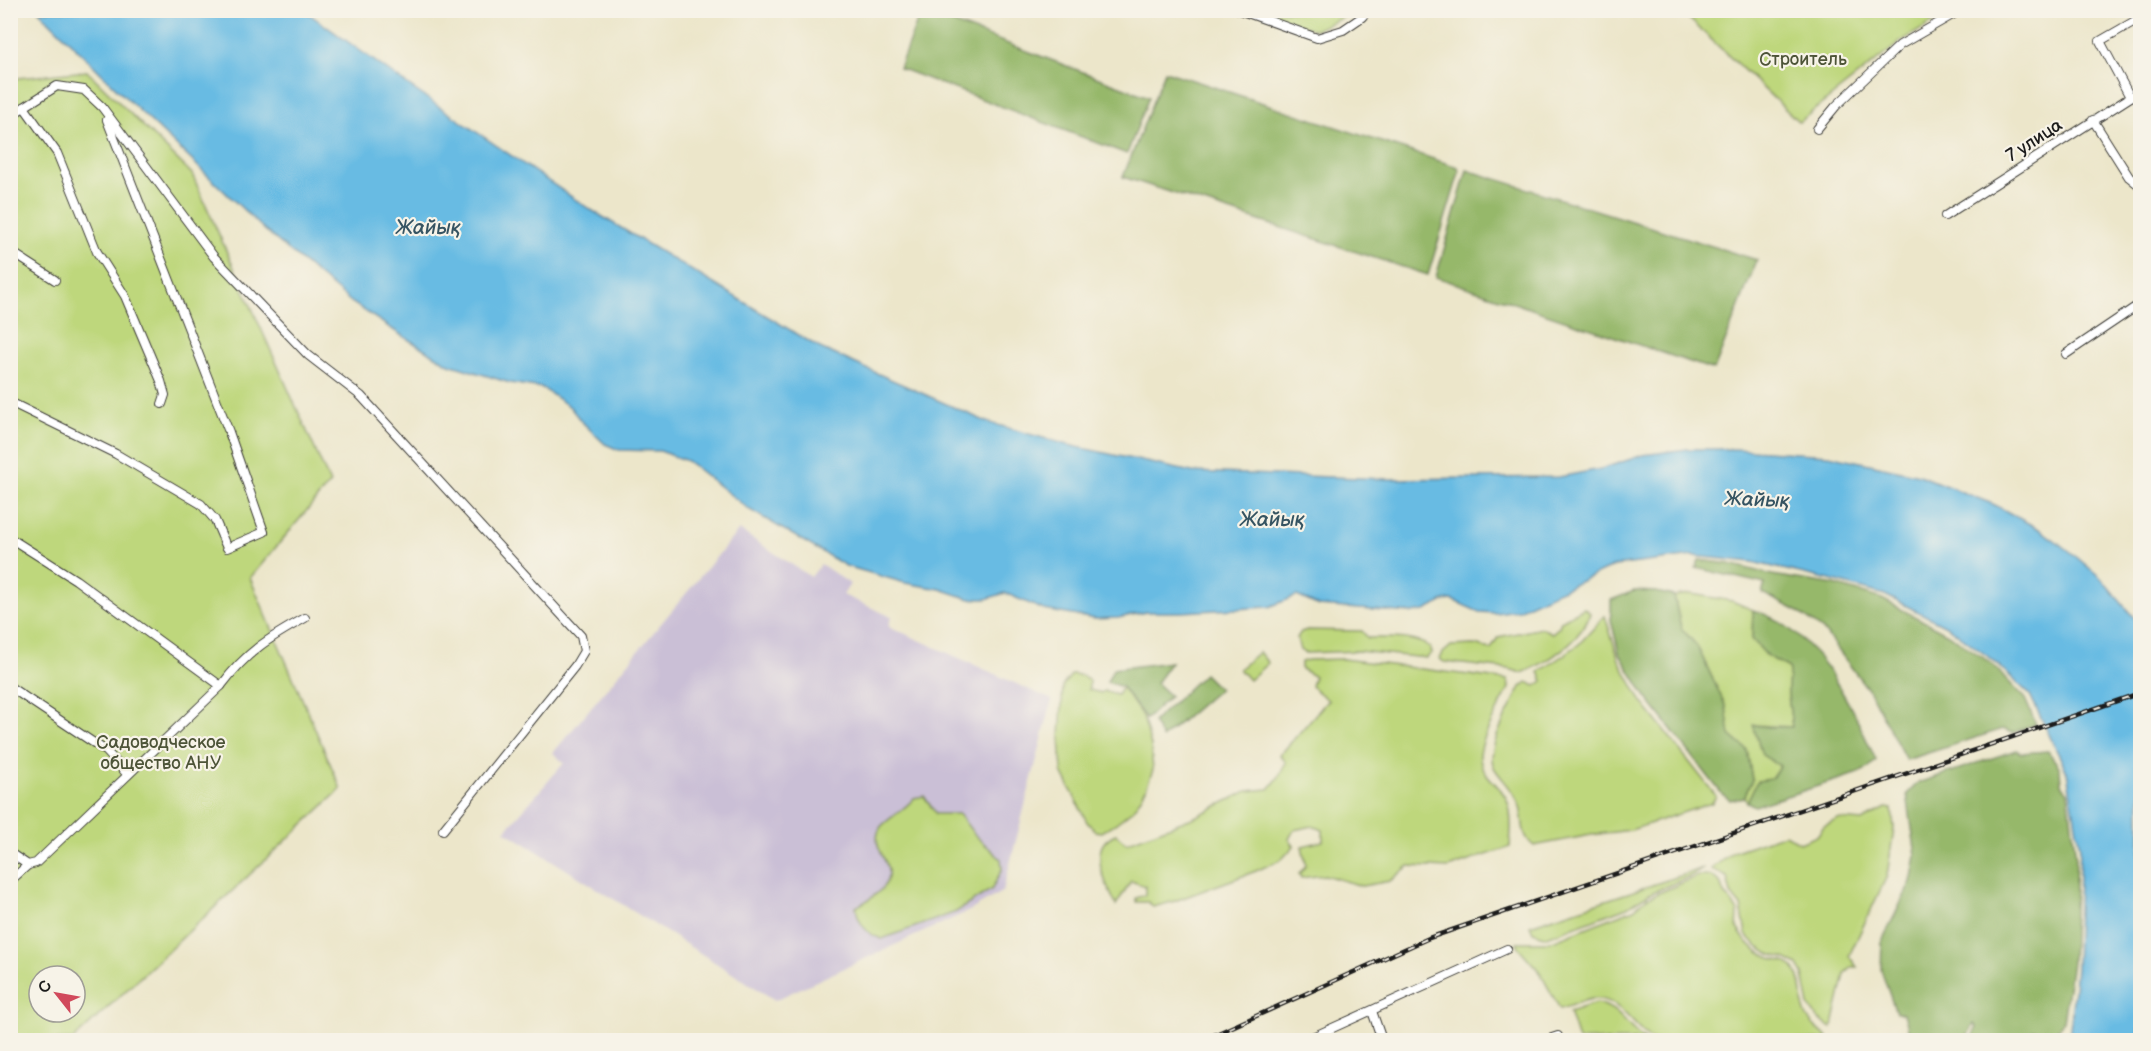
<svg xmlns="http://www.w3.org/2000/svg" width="2151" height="1051" font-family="'Balsamiq Sans',sans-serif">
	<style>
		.industrial { fill: #cabfd6 }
		.green { fill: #bed77b; stroke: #6d7a4c; stroke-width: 1.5; fill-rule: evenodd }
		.forest { fill: #96b86b; stroke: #596a44; stroke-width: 1.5 }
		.water { fill: #67bbe3; stroke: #426c80; stroke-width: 1.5 }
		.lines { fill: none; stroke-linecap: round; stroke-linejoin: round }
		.minor-casing { stroke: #3b3a36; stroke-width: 10 }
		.minor { stroke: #fff; stroke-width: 8 }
		.rail-casing { stroke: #1c1c1c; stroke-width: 4.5 }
		.rail { stroke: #f7f3e8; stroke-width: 2; stroke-dasharray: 7; stroke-linecap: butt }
		.labels { text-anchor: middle; stroke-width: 4.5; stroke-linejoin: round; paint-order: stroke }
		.park-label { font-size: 18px; fill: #4d5438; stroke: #f7f3e8 }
		.street-label { font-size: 18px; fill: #1c1c1c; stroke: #f7f3e8 }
		.water-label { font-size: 20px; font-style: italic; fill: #365462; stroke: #f7f3e8 }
	</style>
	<rect width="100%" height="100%" fill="#f7f3e8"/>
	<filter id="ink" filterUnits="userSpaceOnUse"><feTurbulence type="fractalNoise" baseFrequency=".0167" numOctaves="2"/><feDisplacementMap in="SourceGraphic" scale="12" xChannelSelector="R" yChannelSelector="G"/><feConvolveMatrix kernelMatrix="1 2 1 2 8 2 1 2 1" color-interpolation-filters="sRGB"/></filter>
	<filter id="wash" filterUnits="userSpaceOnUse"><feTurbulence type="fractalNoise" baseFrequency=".008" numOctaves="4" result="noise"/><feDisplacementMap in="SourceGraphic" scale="24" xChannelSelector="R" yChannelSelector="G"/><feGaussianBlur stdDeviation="1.35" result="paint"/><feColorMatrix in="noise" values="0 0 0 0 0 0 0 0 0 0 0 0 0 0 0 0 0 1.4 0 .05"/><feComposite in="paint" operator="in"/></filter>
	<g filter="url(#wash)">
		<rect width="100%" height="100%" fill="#ece6ca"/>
		<polygon class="industrial" points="739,530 811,577 821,564 850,584 843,595 892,617 888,626 1052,700 1003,891 971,910 775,1000 505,831 564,763 553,753"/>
		<g class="green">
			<polygon points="1260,11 1356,11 1315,30"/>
			<polygon points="1681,11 1952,11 1903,40 1799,122"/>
			<path d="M87,71L192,174L330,483L250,578L341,789L73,1040H11L10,84L18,78ZM39,976H75V1012H39Z"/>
			<polygon points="1691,594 1732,601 1753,610 1752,639 1767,656 1789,668 1788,694 1792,727 1754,725 1780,766 1771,780 1757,781 1747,802 1744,797 1752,779 1747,750 1729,735 1726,707 1697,646 1681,628 1674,596"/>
			<path d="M1584,608L1590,613C1582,640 1547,663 1522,673L1509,669L1444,662L1440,659L1443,653L1451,646L1474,645L1491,649L1498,637L1542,628L1552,633L1559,627L1561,621Z"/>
			<path d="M1605,616L1619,660L1642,702L1716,796L1712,803L1631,830L1591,835L1534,846C1519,835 1525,819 1519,804C1514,790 1503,781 1495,769C1483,752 1512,705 1521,687L1527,682L1536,686L1543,681L1539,672L1578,645Z"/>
			<path d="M1307,630L1362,631L1368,638C1388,638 1413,636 1430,647L1432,653L1426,658L1358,651L1305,653L1300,650L1297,638L1301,632Z"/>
			<polygon points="1259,652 1268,663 1249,680 1239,669"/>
			<path d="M1343,659L1508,680L1509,688C1502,703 1479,741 1480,757C1481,777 1500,783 1507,800C1512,811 1511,835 1510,847L1448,868L1409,866L1390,881L1362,886L1325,875L1301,878L1299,874L1306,865L1302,846L1323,841V830L1313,826L1294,830L1289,839L1294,846L1282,859L1256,871L1172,902L1153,907L1148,902H1136V898L1145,895V886L1131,881L1116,905C1106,884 1085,846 1116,834L1126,843L1195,817L1247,791L1269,789L1278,778L1286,762L1280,755L1328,700L1311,686L1314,676L1301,669V662L1308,660Z"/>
			<polygon points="1072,674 1083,676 1089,681 1089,690 1101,693 1104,691 1117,695 1122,687 1143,717 1151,746 1153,770 1146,789 1134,809 1115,824 1101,832 1095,831 1087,822 1062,772 1060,736 1063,685"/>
			<path d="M924,796L936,814H959L974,834L1001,859L1002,869L992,889L956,912L882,939C866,934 858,924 856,907C922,872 864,857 880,828C884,821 906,809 914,798Z"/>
			<polygon points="1886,808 1892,809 1894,828 1887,876 1849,956 1857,967 1851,967 1845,974 1834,1021 1831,1028 1817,1018 1809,1006 1803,974 1798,965 1787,959 1769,954 1758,947 1746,934 1741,906 1731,894 1727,877 1711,869 1733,852 1785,834 1800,843 1817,836 1824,826 1838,819 1862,821"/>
			<polygon points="1704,868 1693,875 1651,893 1627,907 1547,937 1533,932 1530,925"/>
			<path d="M1698,876H1711L1720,882L1724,894L1732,902L1738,912L1737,928C1744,940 1755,951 1768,957C1778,961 1790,961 1796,971C1805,985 1799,1002 1807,1017C1811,1025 1823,1032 1829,1040H1653C1634,1029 1619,995 1592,999C1581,1001 1571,1006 1560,1009L1539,971L1518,947L1517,942H1550L1634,909L1647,898Z"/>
			<path d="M1596,1003C1621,1008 1625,1027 1645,1040H1578L1569,1012Z"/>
		</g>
		<g class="forest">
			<polygon points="921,11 1149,97 1127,154 899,68"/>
			<polygon points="1165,71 1458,167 1459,173 1428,275 1123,177"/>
			<polygon points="1467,170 1757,260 1714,370 1436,277"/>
			<polygon points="1699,560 1730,564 1772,575 1835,585 1882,599 1948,634 1991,663 2025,699 2036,724 2012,733 2003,729 1906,760 1870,692 1823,630 1797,611 1762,593 1765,584 1696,568"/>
			<polygon points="1634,591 1656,592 1674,596 1681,628 1697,646 1726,707 1730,735 1747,750 1752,780 1744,797 1730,800 1722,794 1646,697 1619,653 1611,620 1611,600"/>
			<path d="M1753,610C1817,629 1850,704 1876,760L1869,768L1856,774L1755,806L1747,802L1757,781L1771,779L1780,766L1762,755L1753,725L1770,727H1792L1788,694L1789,668L1767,656L1752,639Z"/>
			<polygon points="1171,662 1156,683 1170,696 1146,719 1122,687 1107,682 1113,669"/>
			<polygon points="1204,674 1219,689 1162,738 1153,722"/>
			<path d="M2016,750L2021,753L2048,751L2060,768L2061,784L2068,792L2076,859L2072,962L2063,1021L2055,1036L2044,1037L2035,1030L2028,1033L2031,1040H1975L1973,1035L1977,1027L1974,1024L1965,1040H1911C1906,1030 1909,1022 1903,1013H1896L1881,970L1882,941L1911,882L1916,856L1907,794L1918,783Z"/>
		</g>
		<polygon class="water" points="39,11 305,11 412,88 588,208 820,348 987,422 1068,445 1192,472 1388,479 1559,477 1601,469 1643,455 1688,449 1735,449 1829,455 1919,475 1995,505 2039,529 2067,549 2100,577 2140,625 2140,1040 2069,1040 2076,968 2080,849 2067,772 2030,695 1994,661 1948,627 1885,595 1830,580 1752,562 1694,556 1614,566 1518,610 1495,613 1479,612 1452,600 1444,601 1425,611 1412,613 1319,606 1297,596 1269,607 1182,612 1146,612 1118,618 1095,619 1044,610 1005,593 986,599 970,599 940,589 905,583 846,566 750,510 687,461 660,451 619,450 605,444 581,421 570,407 542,388 510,383 449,364 401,335 351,302 268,233 123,95"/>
	</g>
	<g filter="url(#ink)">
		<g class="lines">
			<g class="minor-casing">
				<g id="minor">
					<polyline points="1239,10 1317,38 1343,30 1362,17 1368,10"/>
					<polyline points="2130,97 2100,41 2140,18"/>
					<polyline points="24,107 57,153 97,252 125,296 161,381 165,395 162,404"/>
					<polyline points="10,116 57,86 84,90 102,107 214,257 308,355 361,396 581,636 584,651 575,666 443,830"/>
					<polyline points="2093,120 2129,177 2140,186"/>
					<polyline points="1817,129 1836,106 1900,45 1961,10"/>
					<polyline points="1945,216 2140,91"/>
					<polyline points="10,251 55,280"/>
					<polyline points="2066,354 2140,304"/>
					<polyline points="10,402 116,454 201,504 215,520 227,548 264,532 229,432 107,120"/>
					<polyline points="10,538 76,580 221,686"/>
					<polyline points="10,687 106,751 127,774"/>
					<path d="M10,853L28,865L36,863L221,686C246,652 269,638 305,618"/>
					<polyline points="10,881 28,865"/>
					<polyline points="1372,1011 1382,1040"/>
					<polyline points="1306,1040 1507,949"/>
					<polyline points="1546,1040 1558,1036"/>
				</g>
			</g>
			<use href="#minor" class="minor"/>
			<g class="rail-casing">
				<polyline id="rail" points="1203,1040 1429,938 2140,693"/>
			</g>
			<use href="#rail" class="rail"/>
		</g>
	</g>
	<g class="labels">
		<g class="park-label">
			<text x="1803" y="65">Строитель</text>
			<text x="161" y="748">Садоводческое<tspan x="161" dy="21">общество АНУ</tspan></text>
		</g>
		<g class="street-label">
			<text transform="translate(2034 140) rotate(-33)" y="6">7 улица</text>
		</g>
		<g class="water-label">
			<text x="428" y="234">Жайық</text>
			<text transform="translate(1757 499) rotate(2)" y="7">Жайық</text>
			<text x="1272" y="526">Жайық</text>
		</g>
	</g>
	<rect width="2151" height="1051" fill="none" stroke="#f7f3e8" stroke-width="36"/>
	<g transform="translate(57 994) rotate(301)"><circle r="28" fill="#f7f3e8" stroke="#9f9d96" stroke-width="1.5"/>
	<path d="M0-4.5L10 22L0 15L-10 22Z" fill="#d1495b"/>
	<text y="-9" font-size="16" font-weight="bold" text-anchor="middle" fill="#1c1c1c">С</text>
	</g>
</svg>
